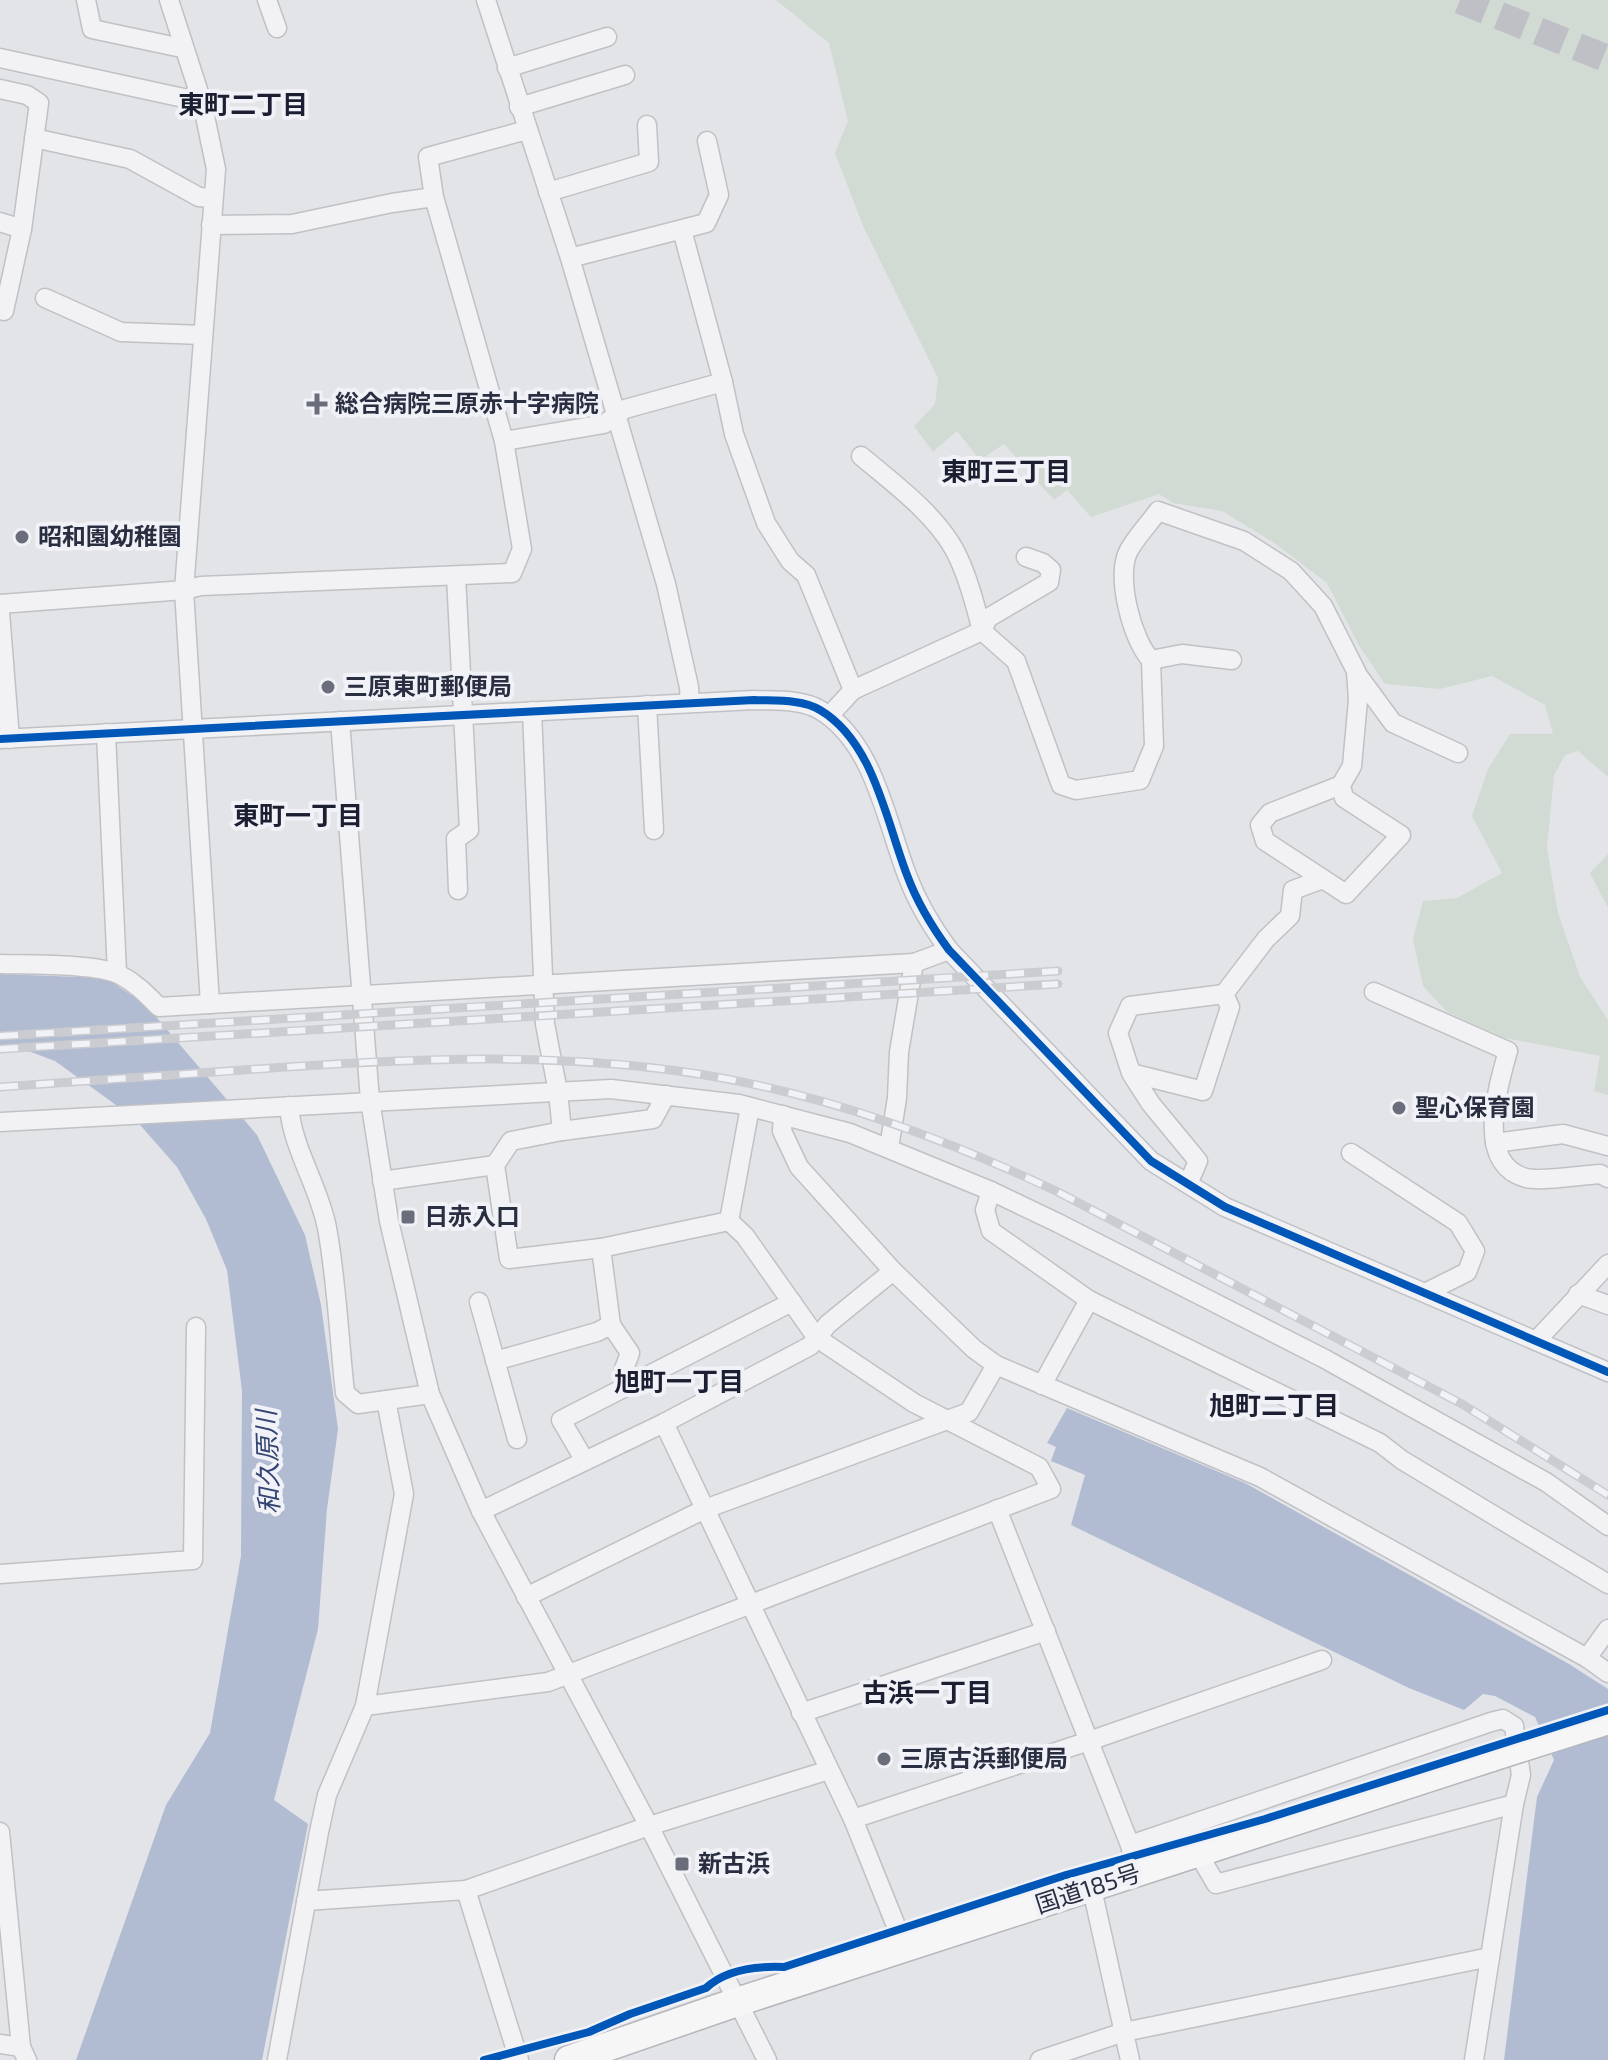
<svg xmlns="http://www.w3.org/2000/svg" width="1608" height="2060" font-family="'Exo 2','Noto Sans JP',sans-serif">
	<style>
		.green { fill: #d1dbd3 }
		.water { fill: #b1bbd2 }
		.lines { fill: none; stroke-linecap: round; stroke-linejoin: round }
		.highway-tunnel { stroke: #bec0c6; stroke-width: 28; stroke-dasharray: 28 14; stroke-linecap: butt }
		.minor-casing { stroke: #c0c1c5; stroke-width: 21 }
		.highway-casing { stroke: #b5b7bc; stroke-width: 31 }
		.minor { stroke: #f2f2f4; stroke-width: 18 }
		.highway { stroke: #f6f6f7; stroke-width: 28 }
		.rail-casing { stroke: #cbccd0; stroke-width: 9 }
		.rail { stroke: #f0f2f7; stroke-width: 6; stroke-dasharray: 18; stroke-linecap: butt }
		.highway-bridge-casing { stroke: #b5b7bc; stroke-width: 31; stroke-linecap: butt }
		.highway-bridge { stroke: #f6f6f7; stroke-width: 28 }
		.cycleway-casing { stroke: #f0f2f7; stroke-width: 13 }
		.cycleway { stroke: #0057b8; stroke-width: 8 }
		.poi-dot { fill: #6a6e7b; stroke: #f0f2f7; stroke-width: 3 }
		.labels { text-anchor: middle; stroke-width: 8; stroke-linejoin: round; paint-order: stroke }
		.poi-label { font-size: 24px; font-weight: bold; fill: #292e41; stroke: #f0f2f7; text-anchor: start }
		.street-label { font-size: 24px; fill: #292e41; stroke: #f0f2f7 }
		.neighbourhood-label { font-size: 26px; font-weight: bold; fill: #1c1f31; stroke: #f0f2f7 }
		.water-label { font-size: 26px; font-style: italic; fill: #344574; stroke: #f0f2f7 }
	</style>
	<rect width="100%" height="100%" fill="#e3e4e7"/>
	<g class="green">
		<polygon points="776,0 1608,0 1608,777 1578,751 1565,755 1554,775 1547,848 1558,913 1580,977 1608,1020 1608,1095 1594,1091 1600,1056 1505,1038 1447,1012 1423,986 1413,939 1423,901 1457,898 1502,873 1472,816 1488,769 1510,734 1553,734 1545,705 1492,676 1440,689 1385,684 1358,644 1327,583 1273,542 1222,511 1173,503 1159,494 1091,517 1067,490 1054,500 1004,444 980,460 957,431 933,452 914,426 935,404 938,378 863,226 835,153 848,121 829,43"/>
		<polygon points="1608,854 1608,908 1590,873"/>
	</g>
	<g class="water">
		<polygon points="0,974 106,978 146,1005 257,1135 305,1235 321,1305 338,1429 327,1509 318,1629 274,1800 308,1824 262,2060 76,2060 166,1805 210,1733 241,1556 242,1391 227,1270 206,1219 177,1167 134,1118 55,1061 31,1052 0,1048"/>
		<polygon points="1067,1408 1245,1483 1569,1664 1608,1689 1608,2060 1504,2060 1537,1797 1554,1760 1535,1717 1495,1696 1483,1694 1464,1710 1409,1688 1071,1525 1085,1475 1051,1461 1056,1447 1047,1443"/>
	</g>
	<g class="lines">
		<polyline class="highway-tunnel" points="1460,0 1608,59"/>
		<g class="minor-casing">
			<g id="minor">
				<polyline points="86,0 92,29 177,47 183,44"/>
				<polyline points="169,0 202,102 216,169 184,590 210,1004"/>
				<polyline points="267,0 277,28"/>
				<polyline points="486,0 570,258 666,584 689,687 690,703"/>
				<polyline points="0,58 202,102"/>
				<polyline points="507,68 607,37"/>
				<polyline points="0,89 27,95 39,103 22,229 4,311"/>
				<polyline points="519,107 625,75"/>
				<polyline points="34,138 130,159 199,197 213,198"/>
				<polyline points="548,192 649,162 647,125"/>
				<polyline points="0,222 22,229"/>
				<polyline points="211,225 292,224 392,203 434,197"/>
				<polyline points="682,230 723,382 734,434 766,523 790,561 806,575 853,690"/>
				<polyline points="570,258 706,223 719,195 707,141"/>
				<polyline points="45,298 121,332 203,335"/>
				<polyline points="504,441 434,197 428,157 527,130"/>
				<path d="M861,456C893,483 933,512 954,549C967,573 975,604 982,631"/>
				<polyline points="456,576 469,830 456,839 458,890"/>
				<polyline points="0,604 184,590 201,586 512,573 522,549 504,441 604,424 625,409 723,382"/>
				<polyline points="0,612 10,739"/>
				<polyline points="982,631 988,618 1049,582 1051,570 1043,563 1026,557"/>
				<polyline points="1151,660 1182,654 1232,660"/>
				<polyline points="1357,674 1393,723 1458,753"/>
				<polyline points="647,705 654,830"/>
				<polyline points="532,711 545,1024 558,1092 562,1131"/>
				<path d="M829,716L853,690L982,631L1016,661L1061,785L1076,790L1140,780L1154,746L1151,660C1132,640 1116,578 1128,552C1135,538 1149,524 1158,511L1244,541L1291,571L1323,606L1356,671L1358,700L1352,766L1341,785L1270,813L1260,825L1265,841L1346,894L1401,835L1344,798L1341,785"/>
				<polyline points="340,721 370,1100 389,1221 430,1394 481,1511 649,1826 767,2060"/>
				<polyline points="106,733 117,973"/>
				<path d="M0,739L754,700C775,701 802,699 820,710C874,742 886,821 907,875C917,902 932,927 949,950L1151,1161L1225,1207L1608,1372"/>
				<path d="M0,964C28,965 97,963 120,975C136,983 147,995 159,1007L914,963"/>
				<path d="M1374,992L1508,1051C1498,1086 1474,1164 1526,1178C1541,1182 1582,1175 1600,1174L1608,1178"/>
				<polyline points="1224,994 1266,939 1290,916 1293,890 1323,879"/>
				<polyline points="1131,1073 1203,1091 1230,1007 1224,994 1130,1006 1118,1033 1131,1073 1151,1104 1198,1161 1188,1184"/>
				<polyline points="666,1095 653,1119 562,1131 511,1141 495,1165 509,1259 601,1248 729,1221"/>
				<path d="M289,1106C292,1148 319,1186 327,1228C337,1282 339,1339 345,1393L358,1404L430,1394"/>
				<polyline points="783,1115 782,1131 799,1167 893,1271 974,1349 996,1365 1260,1477 1587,1658 1608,1673"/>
				<polyline points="0,1122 611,1089 739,1104 850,1133 991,1191 1058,1223 1325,1359 1546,1482 1608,1526"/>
				<polyline points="1495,1143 1563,1134 1608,1146"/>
				<polyline points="889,1148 897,1098 899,1052 914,963 949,950"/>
				<polyline points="1351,1153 1458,1223 1475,1251 1467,1272 1425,1293"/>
				<polyline points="382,1181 495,1165"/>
				<polyline points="991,1191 985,1210 991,1231 1089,1300 1380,1443 1402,1460 1608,1584"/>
				<polyline points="729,1221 750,1107"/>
				<polyline points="601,1248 611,1325 630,1353 624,1369 627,1387"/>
				<polyline points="1578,1294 1608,1305"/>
				<polyline points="479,1302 517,1439"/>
				<polyline points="1536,1341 1608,1264"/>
				<polyline points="495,1361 597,1332 611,1325"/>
				<polyline points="1042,1385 1089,1300"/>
				<polyline points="664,1423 853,1819 905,1948"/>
				<polyline points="585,1461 561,1420 792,1302"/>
				<polyline points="997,1509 1130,1845 1137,1874"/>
				<polyline points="481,1511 664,1423 810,1346 828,1324 893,1271"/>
				<polyline points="0,1574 193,1560 196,1327"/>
				<polyline points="526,1597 705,1509 969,1412 996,1365"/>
				<polyline points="1587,1658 1608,1629"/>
				<polyline points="365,1706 548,1682 1051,1489 1039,1467 914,1403 817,1338 745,1236 729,1221"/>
				<polyline points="801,1713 1046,1631"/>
				<polyline points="853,1819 1089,1741 1322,1660"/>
				<polyline points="0,1832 21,2047 27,2060"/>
				<polyline points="1130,1845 1491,1722 1503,1719 1514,1726 1521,1775 1514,1804 1474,2060"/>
				<polyline points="1198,1853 1216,1884 1514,1804"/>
				<polyline points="1092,1889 1130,2060"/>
				<polyline points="466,1890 519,2060"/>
				<polyline points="306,1901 466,1890 649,1826 829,1770"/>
				<polyline points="0,2044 21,2047"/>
				<polyline points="277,2060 319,1832 327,1795 365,1706 404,1494 386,1400"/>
				<polyline points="1040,2060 1124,2032 1490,1957"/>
			</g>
		</g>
		<g class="highway-casing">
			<polyline id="highway" points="569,2060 737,2002 1492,1757"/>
		</g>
		<use href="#minor" class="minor"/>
		<use href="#highway" class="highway"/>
		<g class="rail-casing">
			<g id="rail">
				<polyline points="0,1036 1058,971"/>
				<polyline points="0,1049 1058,984"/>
				<path d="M0,1087C81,1081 161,1076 242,1070C387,1060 534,1051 678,1071C811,1089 938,1135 1058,1192L1462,1404L1608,1495"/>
			</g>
		</g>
		<use href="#rail" class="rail"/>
		<g class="highway-bridge-casing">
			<polyline id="highway-bridge" points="1492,1757 1608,1720"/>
		</g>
		<use href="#highway-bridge" class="highway-bridge"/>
		<g class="cycleway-casing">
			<g id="cycleway">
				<path d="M0,739L754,700C775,701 802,699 820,710C874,742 886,821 907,875C917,902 932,927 949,950L1151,1161L1225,1207L1608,1372"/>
				<path d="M484,2060L589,2032L630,2014L706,1988C726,1969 758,1966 784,1967L1066,1875L1265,1819L1608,1710"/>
			</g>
		</g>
		<use href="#cycleway" class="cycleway"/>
	</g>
	<g class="poi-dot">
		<path d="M313 392h8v8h8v8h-8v8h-8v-8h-8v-8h8z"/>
		<circle cx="22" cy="537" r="8"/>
		<circle cx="328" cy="687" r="8"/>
		<circle cx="1399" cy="1108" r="8"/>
		<rect x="400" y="1209" width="16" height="16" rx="4"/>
		<circle cx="884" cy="1759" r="8"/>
		<rect x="674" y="1856" width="16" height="16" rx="4"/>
	</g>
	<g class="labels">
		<g class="poi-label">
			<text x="335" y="412">総合病院三原赤十字病院</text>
			<text x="38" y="545">昭和園幼稚園</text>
			<text x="344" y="695">三原東町郵便局</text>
			<text x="1415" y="1116">聖心保育園</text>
			<text x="424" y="1225">日赤入口</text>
			<text x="900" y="1767">三原古浜郵便局</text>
			<text x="698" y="1872">新古浜</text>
		</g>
		<g class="street-label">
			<text transform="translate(1088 1889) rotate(-18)" y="8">国道185号</text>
		</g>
		<g class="neighbourhood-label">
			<text x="243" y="114">東町二丁目</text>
			<text x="1006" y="481">東町三丁目</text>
			<text x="298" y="825">東町一丁目</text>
			<text x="679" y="1391">旭町一丁目</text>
			<text x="1274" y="1415">旭町二丁目</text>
			<text x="927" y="1702">古浜一丁目</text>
		</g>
		<g class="water-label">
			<text transform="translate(268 1462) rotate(-92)" y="9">和久原川</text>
		</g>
	</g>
</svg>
